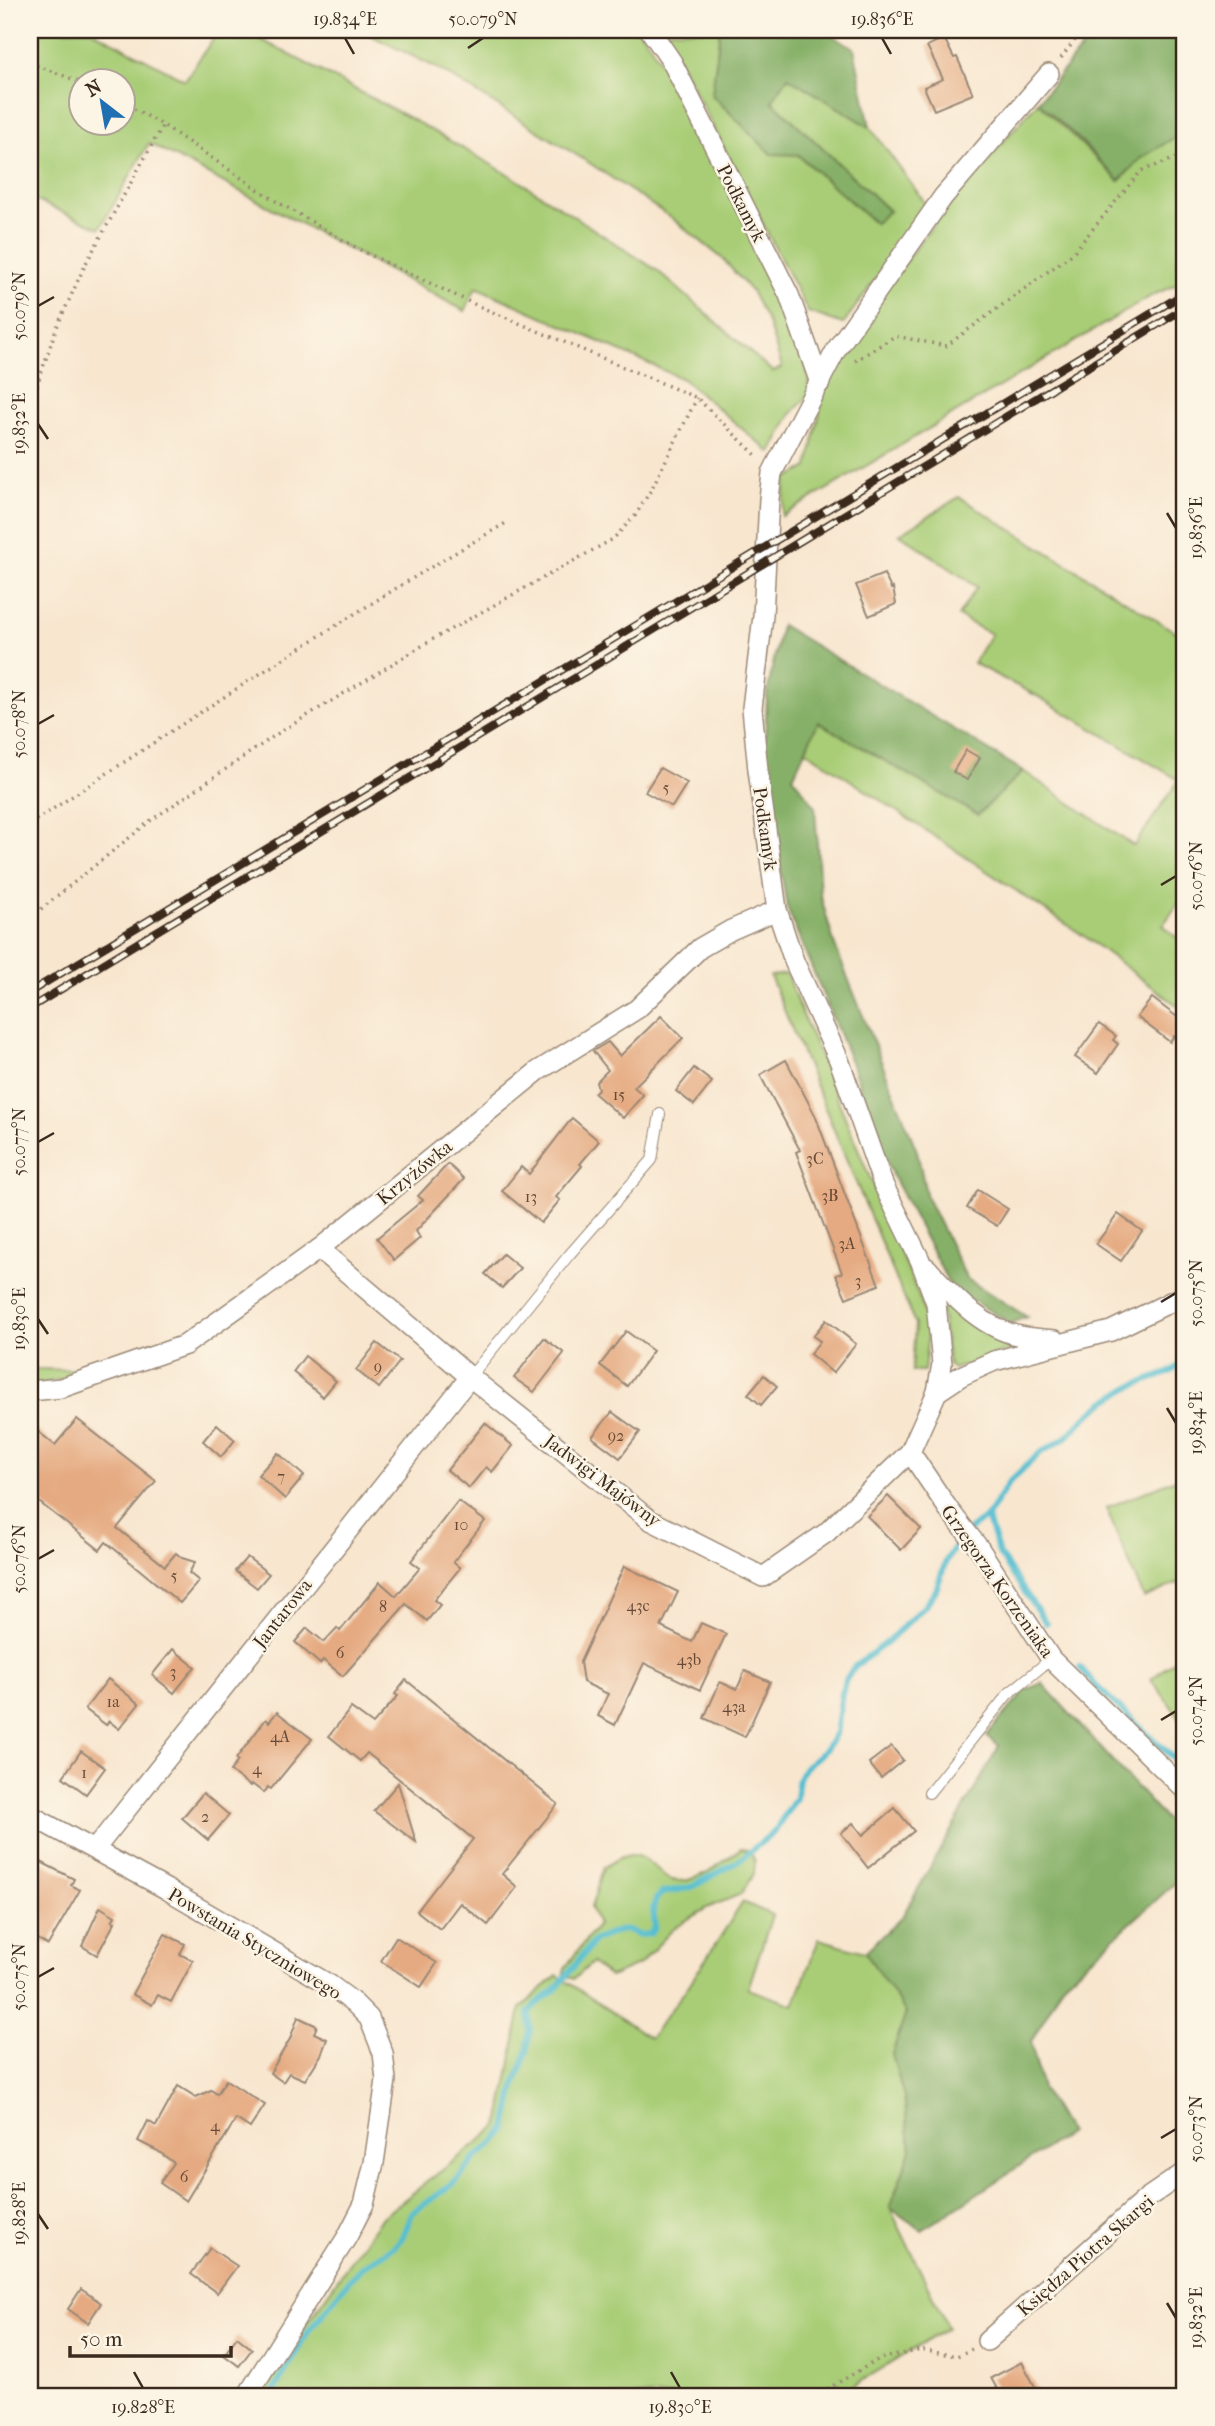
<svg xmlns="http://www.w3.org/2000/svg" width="1215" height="2426" font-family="'IM FELL French Canon',serif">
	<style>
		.green { fill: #a8cd76; stroke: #727c4a; stroke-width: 2; fill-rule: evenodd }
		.forest { fill: #86b067; stroke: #606d42; stroke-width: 2 }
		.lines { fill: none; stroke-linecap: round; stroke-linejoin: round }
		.stream { stroke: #54bed0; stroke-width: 6 }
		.building { fill: #e5aa81 }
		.service-casing { stroke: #9a8876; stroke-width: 12 }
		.minor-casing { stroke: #9a8876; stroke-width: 22 }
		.path { stroke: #9a8876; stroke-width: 3.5; stroke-dasharray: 2 5; stroke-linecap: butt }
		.service { stroke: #fff; stroke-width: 10 }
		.minor { stroke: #fff; stroke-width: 19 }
		.rail-casing { stroke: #3b2a1e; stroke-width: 8 }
		.rail { stroke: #fcf5e5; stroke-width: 5; stroke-dasharray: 16; stroke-linecap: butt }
		.ticks { fill: none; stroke: #3b2a1e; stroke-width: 2.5 }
		.labels { text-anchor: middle; stroke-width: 5; stroke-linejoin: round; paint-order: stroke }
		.number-label { font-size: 16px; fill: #664a37 }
		.street-label { font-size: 19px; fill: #3b2a1e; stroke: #fcf5e5 }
		.neatline { fill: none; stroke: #3b2a1e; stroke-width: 2.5 }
		.ticks-label { font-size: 18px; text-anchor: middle; fill: #3b2a1e }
	</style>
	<rect width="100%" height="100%" fill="#fcf5e5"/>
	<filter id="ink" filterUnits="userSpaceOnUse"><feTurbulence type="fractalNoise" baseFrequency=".0143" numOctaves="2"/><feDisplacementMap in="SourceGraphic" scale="14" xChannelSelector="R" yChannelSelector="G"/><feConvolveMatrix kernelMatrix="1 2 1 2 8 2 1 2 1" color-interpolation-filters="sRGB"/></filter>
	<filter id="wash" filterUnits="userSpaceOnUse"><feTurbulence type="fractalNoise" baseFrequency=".00686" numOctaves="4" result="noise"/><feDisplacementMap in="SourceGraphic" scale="28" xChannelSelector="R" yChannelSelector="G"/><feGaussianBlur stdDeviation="1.57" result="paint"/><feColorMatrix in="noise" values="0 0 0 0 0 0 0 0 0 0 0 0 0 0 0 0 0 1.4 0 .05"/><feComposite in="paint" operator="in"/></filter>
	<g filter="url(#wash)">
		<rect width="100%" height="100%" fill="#f8e6cf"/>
		<g class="green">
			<path d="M30,30H91L185,80L219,30H243L415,121L513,177L658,271L773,372L782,367L768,323L751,291L723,259L673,219L591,164L437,68L360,30H639L649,43L685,103L680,109L721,171L788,300L807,369L810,394L791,414L771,453L683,379L476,287L465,311L149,143L100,228L30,198ZM80,80H122V122H80Z"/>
			<polygon points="657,30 720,30 712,95 798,155 874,223 889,211 772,101 788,77 870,127 928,207 843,324 808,312 683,68"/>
			<polygon points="1038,102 1119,181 1141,158 1185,131 1185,249 1178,259 1182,282 1153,295 782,516 786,479 808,467 823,397 838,351 955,196"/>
			<polygon points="959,497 1185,638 1185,894 1163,925 1185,945 1185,1011 1084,936 805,750 818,722 978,815 1023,771 1134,846 1179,780 1037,696 973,663 991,634 958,616 977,587 900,534"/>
			<polygon points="786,974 922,1304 928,1334 924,1371 912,1371 915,1324 770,976"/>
			<polygon points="939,1295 1028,1344 954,1369 949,1366"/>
			<polygon points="167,1345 107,1370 30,1386 30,1369 82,1370"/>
			<polygon points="1185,1475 1185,1580 1144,1598 1106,1508"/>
			<polygon points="1185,1653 1185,1725 1151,1679"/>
			<path d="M741,1848L750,1851L755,1861L754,1873L741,1894L707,1908L675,1927L640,1964L610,1977L592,1963L574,1979L564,1975L565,1968L598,1924L591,1908L604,1867C627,1853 634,1849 656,1868C660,1871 664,1877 669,1879C692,1889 725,1861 741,1848Z"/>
			<polygon points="743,1902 772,1915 748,1989 794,2005 819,1939 865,1952 907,2013 892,2054 904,2097 911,2150 890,2208 948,2328 837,2396 259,2396 267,2379 382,2217 499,2126 521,2008 557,1975 650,2038 689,1985"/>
		</g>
		<g class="forest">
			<polygon points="720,30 823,30 854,48 870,127 788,77 772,101 889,211 875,223 798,155 771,154 712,95"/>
			<polygon points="1096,30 1185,30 1185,131 1141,158 1119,181 1082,142 1038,102"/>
			<polygon points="781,625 1023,771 978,815 818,722 793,777 815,806 820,894 835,946 917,1151 927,1198 967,1279 1027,1317 1011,1323 952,1289 893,1177 851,1062 787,908 764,767 767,694"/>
			<polygon points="1042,1683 1185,1841 1185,1874 1063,1984 1031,2042 1042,2089 1069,2133 922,2230 890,2208 911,2150 904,2097 892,2054 906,2013 865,1952 902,1917 999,1746 986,1736 1026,1690"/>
		</g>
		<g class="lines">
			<g class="stream">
				<polyline points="987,1517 999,1554 1046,1623"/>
				<polyline points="1080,1667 1095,1685 1185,1769"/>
				<polyline points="271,2396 308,2332 351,2278 365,2265 394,2247 403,2237 412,2213 456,2181 476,2157 492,2145 506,2129 516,2082 527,2052 530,2031 529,2013 535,2005 554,1991 595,1940 618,1931 627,1930 640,1935 650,1934 655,1927 653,1909 656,1899 662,1893 692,1887 714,1875 740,1860 775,1831 796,1798 799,1778 804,1768 825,1750 836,1734 842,1693 845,1681 855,1666 886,1643 925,1606 936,1590 946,1561 954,1548 974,1525 987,1517 1009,1482 1040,1453 1067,1437 1086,1417 1106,1401 1130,1387 1168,1373 1185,1362"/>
			</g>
		</g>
		<g id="blocks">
			<g class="building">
				<polygon points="944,38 954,58 957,57 973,94 934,110 924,87 943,79 927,46"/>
				<polygon points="884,574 891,589 893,588 896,604 869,616 856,585"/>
				<polygon points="966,750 980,758 967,780 953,772"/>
				<polygon points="660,768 687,783 672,807 645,792"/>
				<polygon points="1152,998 1185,1023 1185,1044 1174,1036 1170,1042 1137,1017"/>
				<polygon points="661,1016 683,1038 634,1087 643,1095 623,1118 594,1093 598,1089 596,1082 608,1070 593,1051 608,1042 620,1056"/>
				<polygon points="1099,1024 1116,1036 1113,1040 1118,1044 1098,1073 1075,1057"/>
				<polygon points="786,1060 815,1115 879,1285 846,1298 836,1275 842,1273 796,1152 800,1150 760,1075"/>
				<polygon points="694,1068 712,1082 694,1105 676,1091"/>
				<polygon points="572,1118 599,1141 580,1164 582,1166 556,1197 560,1200 541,1223 502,1191 521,1167 529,1174"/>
				<polygon points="448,1164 464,1179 416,1231 420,1238 394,1260 377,1238 423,1200 418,1196"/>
				<polygon points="978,1190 1008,1209 997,1226 967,1208"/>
				<polygon points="1118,1214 1142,1231 1121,1261 1096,1244"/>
				<polygon points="503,1254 520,1268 502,1288 485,1274"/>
				<polygon points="826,1320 856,1344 833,1373 810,1354 820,1341 813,1336"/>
				<polygon points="626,1331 653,1351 627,1386 600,1365"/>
				<polygon points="544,1338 564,1353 534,1392 514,1378"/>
				<polygon points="377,1343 400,1361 379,1388 356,1370"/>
				<polygon points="305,1356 336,1381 323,1397 293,1372"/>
				<polygon points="764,1375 777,1386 761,1405 748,1394"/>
				<polygon points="612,1412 640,1432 620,1458 592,1437"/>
				<polygon points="77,1419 156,1481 117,1528 165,1566 176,1553 182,1558 195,1562 189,1573 199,1581 180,1603 106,1542 100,1550 30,1495 30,1425 55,1445"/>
				<polygon points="485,1423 513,1446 492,1472 486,1467 469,1488 447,1470"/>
				<polygon points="217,1424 235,1440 221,1457 203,1441"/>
				<polygon points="278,1453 304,1476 285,1499 258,1475"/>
				<polygon points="888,1496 921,1529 901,1550 867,1516"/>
				<polygon points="458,1501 485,1521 453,1562 460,1568 434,1600 440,1605 427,1621 406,1604 343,1676 323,1660 320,1664 295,1642 307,1628 324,1642 337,1628 340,1631 380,1582 396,1596 420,1568 411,1561"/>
				<polygon points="247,1557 269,1574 257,1588 235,1571"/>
				<polygon points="624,1566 678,1592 661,1627 692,1642 701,1623 726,1634 700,1690 644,1663 615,1725 598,1716 608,1694 583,1682 580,1662"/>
				<polygon points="173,1649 195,1667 174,1693 152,1675"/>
				<polygon points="745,1671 770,1682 745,1737 704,1718 720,1682 737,1689"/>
				<polygon points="108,1679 139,1704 119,1729 109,1721 106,1725 85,1709"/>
				<polygon points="406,1680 558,1804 502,1874 517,1887 488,1925 460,1903 440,1929 417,1911 473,1839 367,1753 360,1761 329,1736 351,1708 373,1724 398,1696 395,1694"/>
				<polygon points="277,1712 312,1739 271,1789 268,1787 264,1793 252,1784 250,1786 230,1771 238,1761 236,1759 266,1719 269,1722"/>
				<polygon points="891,1746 903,1760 881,1778 869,1763"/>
				<polygon points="81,1751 105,1768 86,1794 63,1777"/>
				<polygon points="398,1783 416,1842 374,1811"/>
				<polygon points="203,1793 229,1815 208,1840 182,1818"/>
				<polygon points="895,1808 914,1831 868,1868 841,1833 853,1823 863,1835"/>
				<polygon points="39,1861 74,1879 71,1885 80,1890 48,1945 30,1935 30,1879"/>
				<polygon points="100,1907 115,1916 112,1921 115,1922 97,1955 82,1946"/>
				<polygon points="165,1934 185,1944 180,1954 193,1961 171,2002 158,1995 152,2005 132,1994"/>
				<polygon points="396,1937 437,1963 421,1987 381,1961"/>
				<polygon points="298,2017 317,2026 314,2033 327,2039 321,2055 305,2080 289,2073 283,2082 270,2073 290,2039"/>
				<polygon points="226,2080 265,2105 250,2128 236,2119 186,2201 160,2183 174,2163 158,2151 138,2141 148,2121 156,2126 178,2086 196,2097 211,2090 217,2094"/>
				<polygon points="210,2248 237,2266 217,2293 191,2274"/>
				<polygon points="81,2289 101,2303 88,2323 68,2309"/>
				<polygon points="237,2337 252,2349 239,2366 224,2355"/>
				<polygon points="1022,2362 1040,2396 1001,2396 991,2378"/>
			</g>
		</g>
	</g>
	<g filter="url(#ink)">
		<use href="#blocks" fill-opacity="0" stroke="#9a8876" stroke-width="2"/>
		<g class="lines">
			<g class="service-casing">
				<g id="service">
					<polyline points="470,1377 569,1255 652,1160 660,1114"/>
					<polyline points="929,1793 1008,1694 1051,1659"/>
				</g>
			</g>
			<g class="minor-casing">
				<g id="minor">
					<polyline points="650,30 672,62 789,295 820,383"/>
					<polyline points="319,1249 470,1377 650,1520 763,1577 826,1533 910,1452 937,1392 961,1376 994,1361 1111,1331 1185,1295"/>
					<path d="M927,1268C953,1296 982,1329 1021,1336C1032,1338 1044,1339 1055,1340"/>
					<polyline points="30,1391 61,1388 185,1345 319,1249 538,1071 637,1009 700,948 731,930 777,910"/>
					<polyline points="937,1392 942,1364 936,1303 920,1260 883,1184 839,1060 794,961 777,910 758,770 752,708 763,616 769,499 772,473 836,350 943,197 1049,74"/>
					<polyline points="910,1452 949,1510 979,1548 1051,1659 1185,1790"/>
					<polyline points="30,1815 166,1889 330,1985 353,2002 369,2018 383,2053 386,2080 374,2163 364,2204 347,2237 247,2396"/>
					<polyline points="95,1849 470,1377"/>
					<polyline points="987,2341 1147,2198 1185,2172"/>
				</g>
			</g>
			<g class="path">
				<polyline points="1061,58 1083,30"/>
				<polyline points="30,63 80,82"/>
				<polyline points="122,102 163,125 274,200 364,252 476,305 697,398 759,458"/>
				<polyline points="855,361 895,336 946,346 1072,254 1141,171 1185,155"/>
				<polyline points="30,406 56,329 85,265 163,125"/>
				<path d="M30,824C187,721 343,617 506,523"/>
				<polyline points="30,918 150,821 277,734 435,638 613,539 635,516 651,490 697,398"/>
				<polyline points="815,2396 879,2359 921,2350 957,2356 972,2349"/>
			</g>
			<use href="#service" class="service"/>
			<use href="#minor" class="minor"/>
			<g class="rail-casing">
				<g id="rail">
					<polyline points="30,992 1185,293"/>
					<polyline points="30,1008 1185,308"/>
				</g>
			</g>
			<use href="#rail" class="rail"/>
		</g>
	</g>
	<path class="ticks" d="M345,38L354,54M882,38L891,54M468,48L483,38M38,306L54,297M38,424L48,439M1167,513L1176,528M38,724L54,715M1161,885L1176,876M38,1142L54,1133M1161,1302L1176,1293M38,1319L48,1334M1167,1408L1176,1423M38,1559L54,1550M1161,1720L1176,1711M38,1977L54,1968M1161,2138L1176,2129M38,2214L48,2229M1167,2303L1176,2318M134,2372L143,2388M671,2372L680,2388"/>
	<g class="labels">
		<g class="number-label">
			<text x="666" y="793">5</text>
			<text x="619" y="1100">15</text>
			<text x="815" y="1164">3C</text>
			<text x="830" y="1201">3B</text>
			<text x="531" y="1202">13</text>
			<text x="847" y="1249">3A</text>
			<text x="858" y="1286">3</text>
			<text x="378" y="1372">9</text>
			<text x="616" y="1441">92</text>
			<text x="281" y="1482">7</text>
			<text x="461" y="1530">10</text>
			<text x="174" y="1581">5</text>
			<text x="638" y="1611">43c</text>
			<text x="383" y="1612">8</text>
			<text x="340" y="1658">6</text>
			<text x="689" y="1665">43b</text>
			<text x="173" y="1677">3</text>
			<text x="113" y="1707">1a</text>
			<text x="734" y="1712">43a</text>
			<text x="280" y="1742">4A</text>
			<text x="257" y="1774">4</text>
			<text x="84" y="1778">1</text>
			<text x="205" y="1822">2</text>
			<text x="215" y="2131">4</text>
			<text x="184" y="2182">6</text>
		</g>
		<g class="street-label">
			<text transform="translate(742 203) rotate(63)" y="7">Podkamyk</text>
			<text transform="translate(766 829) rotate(82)" y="7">Podkamyk</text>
			<text transform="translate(414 1172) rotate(-39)" y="7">Krzyżówka</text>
			<text transform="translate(603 1480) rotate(37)" y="7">Jadwigi Majówny</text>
			<text transform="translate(998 1581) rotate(55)" y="7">Grzegorza Korzeniaka</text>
			<text transform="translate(282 1613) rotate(-52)" y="7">Jantarowa</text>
			<text transform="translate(255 1943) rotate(31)" y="7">Powstania Styczniowego</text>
			<text transform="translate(1085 2255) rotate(-41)" y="7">Księdza Piotra Skargi</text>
		</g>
	</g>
	<rect width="1215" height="2426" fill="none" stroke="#fcf5e5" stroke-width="77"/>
	<g transform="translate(102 102) rotate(329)"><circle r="33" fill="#fcf5e5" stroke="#afa495" stroke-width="2"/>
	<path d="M0-5L12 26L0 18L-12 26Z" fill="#1f6fb2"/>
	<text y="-10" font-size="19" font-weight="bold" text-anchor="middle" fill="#3b2a1e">N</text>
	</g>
	<path d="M70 2346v10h161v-10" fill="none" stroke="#3b2a1e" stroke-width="3.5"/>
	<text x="80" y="2346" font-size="21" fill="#3b2a1e" stroke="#fcf5e5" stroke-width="5" paint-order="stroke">50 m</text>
	<rect x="38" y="38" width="1138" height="2350" class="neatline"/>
	<g class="ticks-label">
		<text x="345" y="25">19.834°E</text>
		<text x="483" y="25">50.079°N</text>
		<text x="882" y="25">19.836°E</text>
		<text transform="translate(19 306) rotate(-90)" y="6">50.079°N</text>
		<text transform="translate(19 424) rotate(-90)" y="6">19.832°E</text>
		<text transform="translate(1196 528) rotate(-90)" y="6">19.836°E</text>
		<text transform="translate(19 724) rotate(-90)" y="6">50.078°N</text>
		<text transform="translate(1196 876) rotate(-90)" y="6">50.076°N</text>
		<text transform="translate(19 1142) rotate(-90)" y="6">50.077°N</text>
		<text transform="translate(1196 1293) rotate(-90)" y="6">50.075°N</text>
		<text transform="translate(19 1319) rotate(-90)" y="6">19.830°E</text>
		<text transform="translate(1196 1423) rotate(-90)" y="6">19.834°E</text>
		<text transform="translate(19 1559) rotate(-90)" y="6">50.076°N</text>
		<text transform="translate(1196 1711) rotate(-90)" y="6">50.074°N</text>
		<text transform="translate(19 1977) rotate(-90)" y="6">50.075°N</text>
		<text transform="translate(1196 2129) rotate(-90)" y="6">50.073°N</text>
		<text transform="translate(19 2214) rotate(-90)" y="6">19.828°E</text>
		<text transform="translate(1196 2318) rotate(-90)" y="6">19.832°E</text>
		<text x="143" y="2413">19.828°E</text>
		<text x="680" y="2413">19.830°E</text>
	</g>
</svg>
